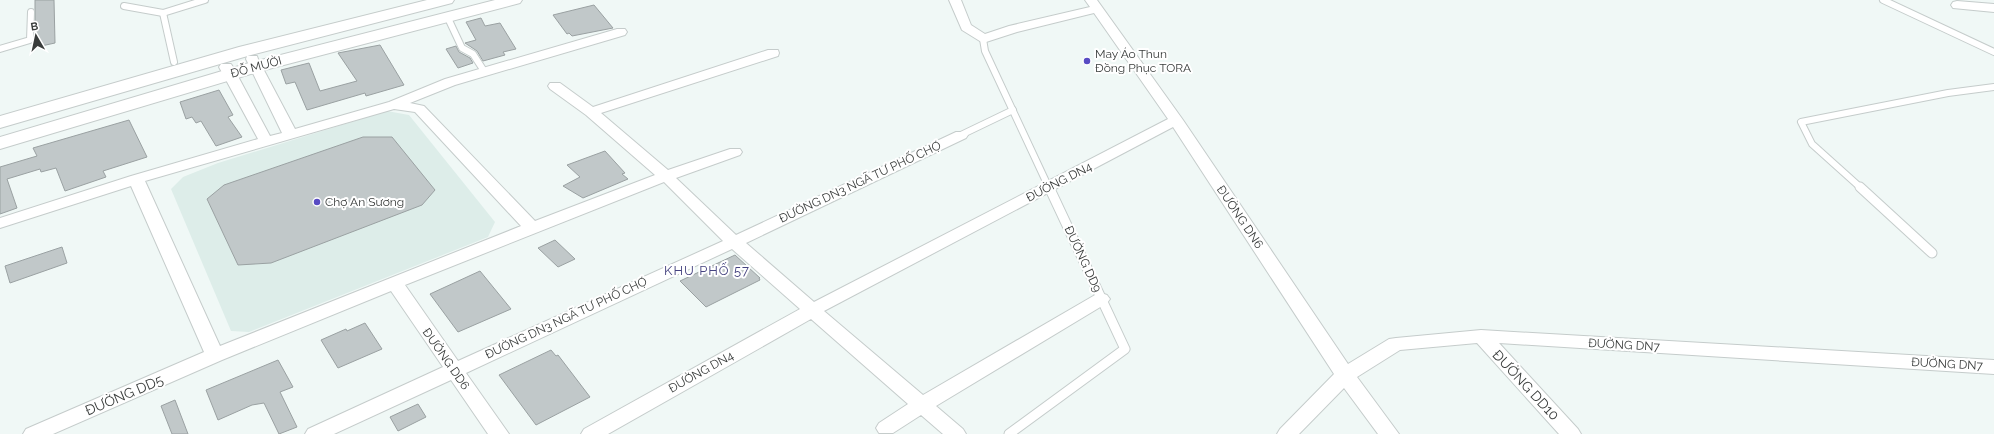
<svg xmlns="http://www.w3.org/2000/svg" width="1994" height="434" font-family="Raleway,sans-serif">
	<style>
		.built { fill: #ddede9 }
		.building { fill: #c1c8c9; stroke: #9aa1a2 }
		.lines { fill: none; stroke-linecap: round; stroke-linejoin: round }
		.service-far1-casing { stroke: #c5cccb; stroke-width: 8 }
		.service-casing { stroke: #c5cccb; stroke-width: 11 }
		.minor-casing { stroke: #c5cccb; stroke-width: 2 }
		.trunk-casing { stroke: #c5cccb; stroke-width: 2 }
		.service-far1 { stroke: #fff; stroke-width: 6 }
		.service { stroke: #fff; stroke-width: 9 }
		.minor { fill: #fff; fill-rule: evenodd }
		.trunk { fill: #fff; fill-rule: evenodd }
		.poi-dot { fill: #584bc3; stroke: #fff; stroke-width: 1.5 }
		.labels { text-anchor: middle; stroke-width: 4; stroke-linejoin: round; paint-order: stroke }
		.poi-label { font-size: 12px; fill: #393c3b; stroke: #fff; text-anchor: start }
		.street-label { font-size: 12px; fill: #393c3b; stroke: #fff }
		.neighbourhood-label { font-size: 13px; letter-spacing: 1px; fill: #44427f; stroke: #fff }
		.near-street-label { font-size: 14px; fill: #393c3b; stroke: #fff }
	</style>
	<rect width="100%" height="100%" fill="#f0f8f6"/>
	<polygon class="built" points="387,111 409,115 495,222 488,237 249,332 231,331 171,189 183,177 218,163"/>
	<g class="building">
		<polygon points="35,0 54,0 55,43 32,48 35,40"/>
		<polygon points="594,5 613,28 572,36 569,33 567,34 553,15"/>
		<polygon points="481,18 485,26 500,23 516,49 503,52 505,55 483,61 477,51 465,43 476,40 466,22"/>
		<polygon points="380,45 404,85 366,96 365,93 307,110 295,82 286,84 281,70 309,63 320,91 357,81 338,53"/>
		<polygon points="456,46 459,52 470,58 473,63 458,68 446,49"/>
		<polygon points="219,90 233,115 228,117 242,137 216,146 201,121 196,123 192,117 186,119 180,102"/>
		<polygon points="129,120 147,157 103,171 106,177 65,191 56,168 41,172 40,169 7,179 17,208 0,214 0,167 37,156 33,148"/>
		<polygon points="363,137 392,137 435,190 422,205 271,263 238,265 207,199 224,185"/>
		<polygon points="605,151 625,173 622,174 628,179 583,198 563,186 580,177 567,165"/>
		<polygon points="555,240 575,259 558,267 538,248"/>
		<polygon points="62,247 67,263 10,283 5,266"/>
		<polygon points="735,255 760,278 759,278 760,280 706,307 680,281"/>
		<polygon points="480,271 511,309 458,332 430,294"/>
		<polygon points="365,323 382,349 338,368 321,340 346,329 347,331"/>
		<polygon points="551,350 556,356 558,355 590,397 536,425 499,375"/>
		<polygon points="278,360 293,387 280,392 297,427 279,434 264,403 252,405 218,420 206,390"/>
		<polygon points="175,400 188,434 172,434 161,406"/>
		<polygon points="418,404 426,417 398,431 390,417"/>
	</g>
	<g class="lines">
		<g class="service-far1-casing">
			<g id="service-far1">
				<polyline points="1883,0 1994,52"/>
				<polyline points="124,6 163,13 205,0"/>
				<polyline points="163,13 174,62"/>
				<polyline points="447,16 462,48 473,54 484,71"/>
				<polyline points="983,39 985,51 1049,188"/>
				<polyline points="0,49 30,40 31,12"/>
				<polyline points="961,135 1013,110"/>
				<polyline points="1861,188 1812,144 1801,122 1948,93 1994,87"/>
			</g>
		</g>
		<g class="service-casing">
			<g id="service">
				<polyline points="1860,187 1932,253"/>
				<polyline points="1009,434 1125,349 1049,187"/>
			</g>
		</g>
		<g class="minor-casing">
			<g id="minor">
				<path d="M949,0H961L971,25L985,34L1009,26L1090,7L1085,0H1097L1183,120L1348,364L1389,339L1396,338L1481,330L1994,360V374L1499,343L1578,429L1581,434H1559L1477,343L1400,350L1357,377L1399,434H1378L1344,388L1299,434H1277L1280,429L1334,374L1173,127L824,311L923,395L1095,295L1101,293L1107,295L1110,299L1107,303L936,406L963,429L966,434H943L921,415L893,433H879L876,428L879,423L908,404L811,319L608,434H581L584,429L800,309L732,249L466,373L509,434H488L451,380L334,434H305L308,429L443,367L391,291L222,360L53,434H23L26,429L204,352L131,186L0,228V218L131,176L258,139L219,67L221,64H231L233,67L270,136L282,133L246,59L247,56H257L258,59L295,129L389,102L445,79L617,29H625L627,32L625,35L455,85L410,103L424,106L535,221L655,175L586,115L550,89L548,86L550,83H560L593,107L768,50H778L779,53L778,56L601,113L668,170L730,149H740L742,152L740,155L676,178L736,235L956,132H966L968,135L966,138L746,243L814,302L1168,119L1094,13L1017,32L983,43L962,30ZM394,109L415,112L521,226L220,346L145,181ZM664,182L723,241L458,361L405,285Z"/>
				<polygon points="1957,1 1994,4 1994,12 1953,8 1951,5 1953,2"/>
			</g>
		</g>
		<g class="trunk-casing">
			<g id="trunk">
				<polygon points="427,0 454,0 452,3 251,55 0,128 0,116 239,47"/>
				<polygon points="495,0 522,0 520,3 261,71 0,149 0,137 249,63"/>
			</g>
		</g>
		<use href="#service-far1" class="service-far1"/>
		<use href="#service" class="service"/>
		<use href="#minor" class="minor"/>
		<use href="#trunk" class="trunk"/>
	</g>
	<g class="poi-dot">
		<circle cx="1087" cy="61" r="4"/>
		<circle cx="317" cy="202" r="4"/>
	</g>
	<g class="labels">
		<g class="poi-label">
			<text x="1095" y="58">May Áo Thun<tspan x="1095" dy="14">Đồng Phục TORA</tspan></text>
			<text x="325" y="206">Chợ An Sương</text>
		</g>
		<g class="street-label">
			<text transform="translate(256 67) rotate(-15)" y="4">ĐỖ MƯỜI</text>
			<text transform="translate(860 182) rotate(-25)" y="4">ĐƯỜNG DN3 NGÃ TƯ PHỐ CHỢ</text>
			<text transform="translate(1059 182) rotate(-27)" y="4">ĐƯỜNG DN4</text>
			<text transform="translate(1240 217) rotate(56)" y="4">ĐƯỜNG DN6</text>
			<text transform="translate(1083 259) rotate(65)" y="4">ĐƯỜNG DD9</text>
			<text transform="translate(566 318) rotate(-25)" y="4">ĐƯỜNG DN3 NGÃ TƯ PHỐ CHỢ</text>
			<text transform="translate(1624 345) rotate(3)" y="4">ĐƯỜNG DN7</text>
			<text transform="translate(446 359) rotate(55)" y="4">ĐƯỜNG DD6</text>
			<text transform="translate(1947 364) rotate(3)" y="4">ĐƯỜNG DN7</text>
			<text transform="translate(701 372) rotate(-29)" y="4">ĐƯỜNG DN4</text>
		</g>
		<g class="neighbourhood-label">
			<text x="707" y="275">KHU PHỐ 57</text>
		</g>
		<g class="near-street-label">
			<text transform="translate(1526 385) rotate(47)" y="5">ĐƯỜNG DD10</text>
			<text transform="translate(124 395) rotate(-23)" y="5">ĐƯỜNG DD5</text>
		</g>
	</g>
	<g transform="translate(36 36) rotate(351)" stroke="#ffffff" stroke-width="3" paint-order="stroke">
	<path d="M0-3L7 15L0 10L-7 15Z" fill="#393c3b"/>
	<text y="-6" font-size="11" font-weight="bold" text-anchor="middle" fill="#393c3b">B</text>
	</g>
</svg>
